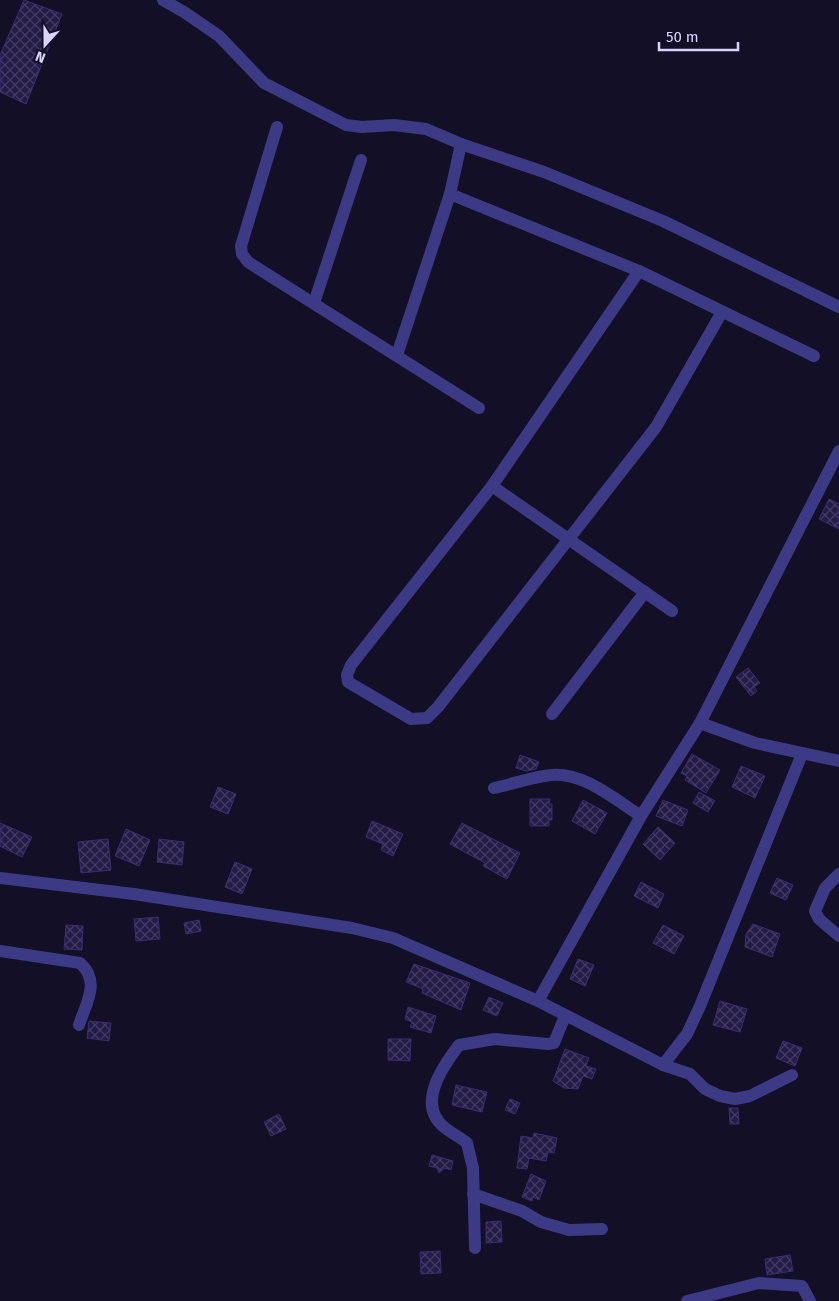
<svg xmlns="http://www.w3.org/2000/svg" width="839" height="1301" font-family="'Fira Sans',sans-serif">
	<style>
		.building { fill: url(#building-cross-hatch); stroke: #3b2d73 }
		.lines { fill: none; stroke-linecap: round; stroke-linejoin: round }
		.minor { stroke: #3d3a85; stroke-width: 12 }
	</style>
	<defs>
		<pattern id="building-cross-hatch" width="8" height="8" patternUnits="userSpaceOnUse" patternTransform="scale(1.25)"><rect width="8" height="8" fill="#241b47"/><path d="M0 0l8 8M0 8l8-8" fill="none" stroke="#433b63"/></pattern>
	</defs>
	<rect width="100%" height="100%" fill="#130f26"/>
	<g class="building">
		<polygon points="24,0 62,14 26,104 0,92 0,55"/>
		<polygon points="829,499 839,504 839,529 819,519"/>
		<polygon points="748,668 760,683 754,687 757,691 751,696 736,677"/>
		<polygon points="692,754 720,770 706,793 685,780 687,776 681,773"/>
		<polygon points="520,755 539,762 536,769 526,771 516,768"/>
		<polygon points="741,766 765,776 755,798 732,787"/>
		<polygon points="218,787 236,794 228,814 210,807"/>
		<polygon points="699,792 715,801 708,812 693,803"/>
		<polygon points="530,799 550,799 549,804 552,804 552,820 549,820 549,826 530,826"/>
		<polygon points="583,800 607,813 595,834 572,821"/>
		<polygon points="663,800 688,810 682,826 656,816"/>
		<polygon points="372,821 403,834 393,856 381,850 383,844 366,837"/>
		<polygon points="0,823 32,837 22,857 0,846"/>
		<polygon points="462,823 520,853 507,879 483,866 485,863 450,844"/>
		<polygon points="658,827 675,843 660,860 643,844"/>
		<polygon points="126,829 150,840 139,866 115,856"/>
		<polygon points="108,839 111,870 81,873 78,842"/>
		<polygon points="159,839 184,842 182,865 157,862"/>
		<polygon points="235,862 252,869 242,894 225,887"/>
		<polygon points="777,878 793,885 786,900 770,893"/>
		<polygon points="641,882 664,894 658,908 634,896"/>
		<polygon points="158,917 160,939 136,941 134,919"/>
		<polygon points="199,920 201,931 186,934 184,923"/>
		<polygon points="753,924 780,934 772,957 745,947 746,934"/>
		<polygon points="66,925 83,926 82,950 64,949"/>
		<polygon points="663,925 684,936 674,954 653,943"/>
		<polygon points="578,959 594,965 585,986 570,979"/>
		<polygon points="414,964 470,983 461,1010 422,993 423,989 406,982"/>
		<polygon points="489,997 503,1003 497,1016 483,1010"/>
		<polygon points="720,1001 747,1009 740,1032 713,1025"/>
		<polygon points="408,1007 436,1016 431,1033 410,1027 412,1022 405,1019"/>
		<polygon points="89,1021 111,1023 109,1041 87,1038"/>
		<polygon points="388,1039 411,1039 410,1061 388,1060"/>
		<polygon points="783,1041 802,1048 795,1066 776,1058"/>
		<polygon points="565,1049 589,1058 586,1066 596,1069 592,1079 583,1076 578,1089 564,1088 553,1081"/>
		<polygon points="456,1085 487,1092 482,1112 452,1105"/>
		<polygon points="510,1099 520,1103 515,1114 505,1110"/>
		<polygon points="729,1108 738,1108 739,1124 730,1124"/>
		<polygon points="279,1114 286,1129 271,1136 264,1122"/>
		<polygon points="534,1133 557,1138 554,1153 548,1152 546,1161 529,1158 527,1169 517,1168 521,1136 533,1138"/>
		<polygon points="432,1155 453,1161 451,1170 445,1168 439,1173 437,1168 429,1166"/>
		<polygon points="531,1174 546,1181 539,1200 533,1197 532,1201 522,1197"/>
		<polygon points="501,1221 502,1242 486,1243 486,1222"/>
		<polygon points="440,1251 441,1273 421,1274 420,1252"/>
		<polygon points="790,1255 793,1271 767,1275 765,1259"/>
	</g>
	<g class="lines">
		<g class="minor">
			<polyline points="163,0 184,12 219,36 264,83 346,125 362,127 394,125 426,129 461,144 544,172 663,221 839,307"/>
			<polyline points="277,127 241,246 242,254 248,262 479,408"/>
			<polyline points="450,194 639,271 814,356"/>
			<polyline points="639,271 492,486 351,665 347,675 348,682 411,719 427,718 438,707 656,427 722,312"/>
			<polyline points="314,303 361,160"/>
			<polyline points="397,355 450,194 461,144"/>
			<polyline points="492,486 672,611"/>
			<polyline points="552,714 645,592"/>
			<polyline points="700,723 755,743 839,761"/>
			<path d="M494,788C513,784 532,777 551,775C584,772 614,799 641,816"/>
			<polyline points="839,874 825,888 815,911 819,919 839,936"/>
			<polyline points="0,878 134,894 352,928 393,938 538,1001 663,1065 690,1074 705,1089 720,1096 735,1099 750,1096 792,1075"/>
			<path d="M0,951L80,963C101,982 86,1003 79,1025"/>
			<polyline points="538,1001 641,816 700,723 839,451"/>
			<polyline points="663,1065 687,1034 700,1006 802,754"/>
			<polyline points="473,1194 522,1211 541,1222 569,1230 602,1229"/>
			<path d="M475,1248L473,1168L467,1143C460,1137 451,1133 444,1127C416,1104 443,1066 459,1045L495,1039L548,1044L554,1043L565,1016"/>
			<polyline points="687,1301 759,1283 802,1286 810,1301"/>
		</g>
	</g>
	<g transform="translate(45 45) rotate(201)" stroke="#130f26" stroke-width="4" paint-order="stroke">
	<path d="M0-4L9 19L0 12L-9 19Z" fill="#d9d4ff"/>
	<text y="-8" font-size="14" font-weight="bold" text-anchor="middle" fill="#d9d4ff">N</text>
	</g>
	<path d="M659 42v8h79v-8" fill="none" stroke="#d9d4ff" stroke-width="2.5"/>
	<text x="666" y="42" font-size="15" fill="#d9d4ff" stroke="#130f26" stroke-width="4" paint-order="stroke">50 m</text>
</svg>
